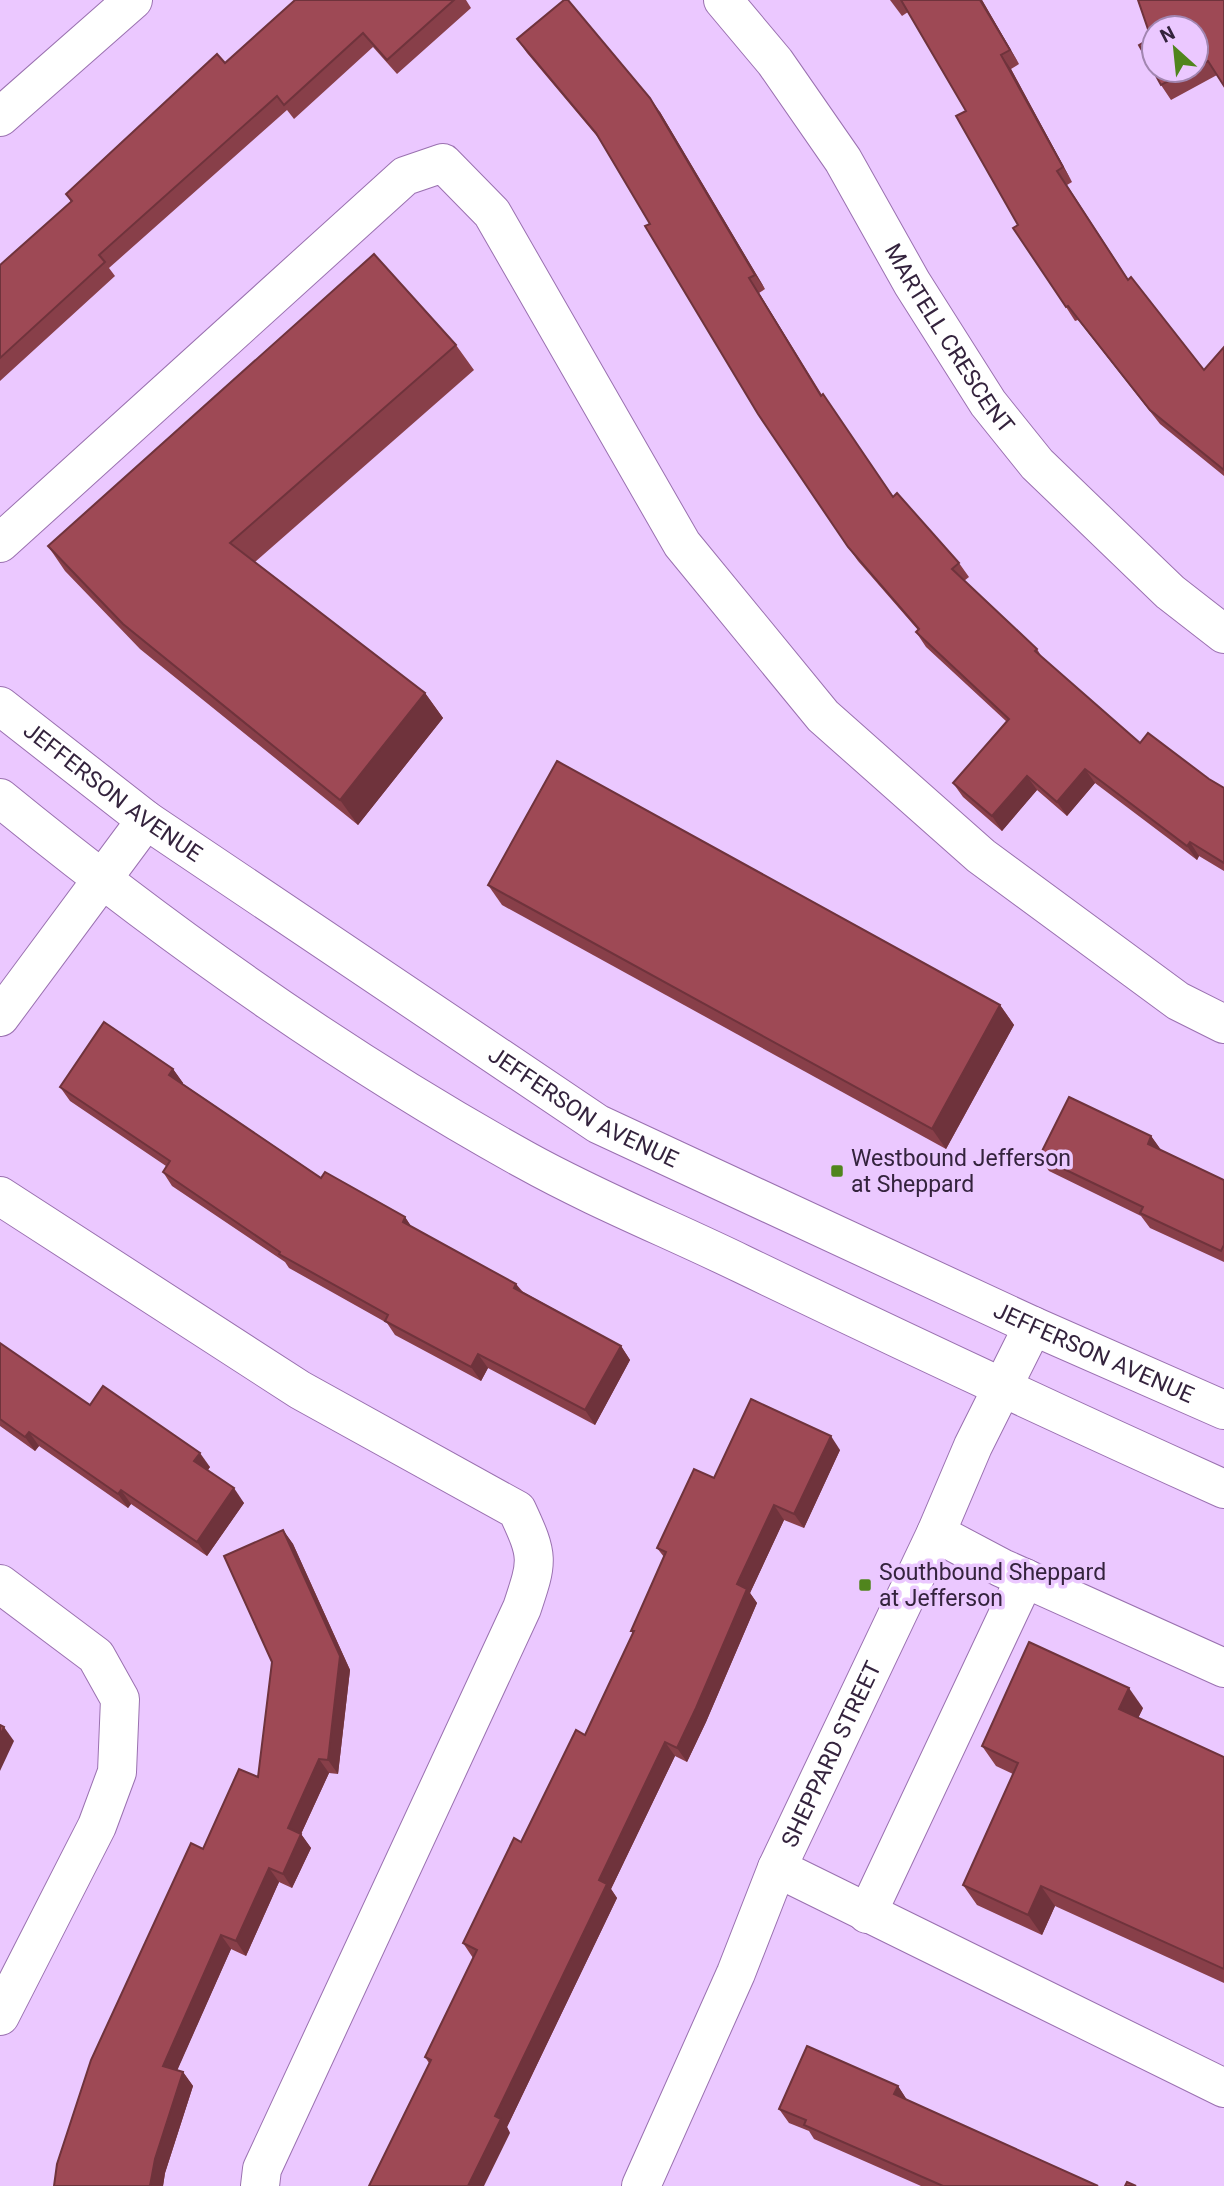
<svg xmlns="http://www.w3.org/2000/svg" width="1224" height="2186" font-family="Roboto,sans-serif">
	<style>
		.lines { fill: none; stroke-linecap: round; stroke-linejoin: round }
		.minor-casing { stroke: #9a71b0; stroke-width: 40 }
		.minor { stroke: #fff; stroke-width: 38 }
		.wall { fill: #883f49; fill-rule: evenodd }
		.shaded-wall { fill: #6f333c }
		.building { fill: #9e4955; stroke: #6f333c; stroke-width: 2 }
		.poi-dot { fill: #50851d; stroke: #ebc8ff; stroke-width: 2.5 }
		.labels { text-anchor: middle; stroke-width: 7; stroke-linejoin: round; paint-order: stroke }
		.street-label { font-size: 23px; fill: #34233d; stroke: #ebc8ff }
		.poi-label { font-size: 23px; fill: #34233d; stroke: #ebc8ff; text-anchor: start }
	</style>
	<rect width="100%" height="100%" fill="#ebc8ff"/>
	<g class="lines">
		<g class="minor-casing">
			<g id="minor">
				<path id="s1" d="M723,0L775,62L843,160L912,283L988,403L1037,464L1170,592L1224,634"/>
				<polyline points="0,117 133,0"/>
				<polyline points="0,543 405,176 443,163 492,213 682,544 823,716 981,856 1178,1001 1224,1024"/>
				<path id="s2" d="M0,706L146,820L598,1124L1033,1326L1224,1410"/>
				<path d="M0,798C164,932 339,1057 525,1160C595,1199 670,1229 742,1264C902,1341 1062,1416 1224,1489"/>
				<polyline points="0,1017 146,820"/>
				<path d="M0,1196L300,1390L517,1510C539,1557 538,1560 522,1608L262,2169L260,2186"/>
				<polyline points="936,1533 1002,1568 1224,1668"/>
				<polyline points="0,1584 96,1656 120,1699 117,1772 97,1826 0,2016"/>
				<polyline points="777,1868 1224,2088"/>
				<polyline points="867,1914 1025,1578"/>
				<path id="s3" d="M641,2186L736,1973L777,1868L936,1533L973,1446L1033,1326"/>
			</g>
		</g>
		<use href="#minor" class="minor"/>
	</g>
	<g class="wall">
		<polygon points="295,0 466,0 471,8 397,74 373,47 294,119 287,110 109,268 115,276 0,381 0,265 71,202 66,194 225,63"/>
		<polygon points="890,0 982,0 1019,64 1011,69 1072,182 1067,185 1128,279 1204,370 1224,347 1224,476 1160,424 1078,320 1075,321 1066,307 1018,225 966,111 908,12 902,16"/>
		<path d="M1138,0H1224V86L1217,75L1171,100L1161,85L1139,45L1151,38ZM1154,28H1196V70H1154Z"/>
		<polygon points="517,39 660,112 765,289 759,293 822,395 893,496 959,563 969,577 964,581 1037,649 1043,659 1140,743 1209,779 1224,788 1224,871 1199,856 1197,860 1095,783 1067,816 1037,790 1002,831 963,797 953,783 1007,722 926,647 916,632 918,630 858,561 848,547 650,224 601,141 527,53"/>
		<polygon points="456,345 474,370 255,562 425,693 443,718 358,825 140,649 65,571 48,546"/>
		<polygon points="488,885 1000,1005 1014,1025 946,1149 502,905"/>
		<polygon points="173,1069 183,1083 183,1084 321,1178 405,1217 412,1228 516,1284 523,1292 621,1346 630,1360 595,1425 488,1368 481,1381 395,1335 387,1323 289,1268 285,1262 172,1186 163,1172 166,1166 70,1101 60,1087"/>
		<polygon points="1151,1136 1161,1150 1224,1180 1224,1262 1150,1228 1141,1216 1049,1171 1039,1157"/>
		<polygon points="0,1343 90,1405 210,1467 208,1470 244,1503 207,1556 131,1504 128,1508 39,1446 35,1451 0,1426"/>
		<polygon points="840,1450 804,1528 784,1520 750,1593 757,1603 706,1722 687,1762 675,1756 611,1889 617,1898 507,2127 510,2133 429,2063 425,2057 473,1958 463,1943 521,1842 585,1735 633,1634 631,1631 664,1557 657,1548 714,1478"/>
		<polygon points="283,1530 293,1544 350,1670 338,1774 329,1773 301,1834 311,1848 292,1888 279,1882 246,1956 231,1949 177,2070 183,2072 193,2086 165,2173 163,2186 54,2186 57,2164 91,2060 191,1843 203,1849 239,1769 258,1777 272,1662 224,1556"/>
		<polygon points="1143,1708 1138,1718 1224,1757 1224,1983 1055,1906 1042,1935 977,1905 963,1885 1013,1774 996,1766 982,1746"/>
		<polygon points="898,2086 907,2100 1098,2186 921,2186 814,2139 809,2131 789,2123 779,2109"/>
	</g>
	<g class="shaded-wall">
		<polygon points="980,0 982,0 1019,64 1010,50"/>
		<polygon points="1001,55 1011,69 1072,182 1063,167"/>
		<polygon points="650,98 660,112 765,289 755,275"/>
		<polygon points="749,278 759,293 830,410 821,396"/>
		<polygon points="425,693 443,718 358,825 340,800"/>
		<polygon points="1085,769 1095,783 1067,816 1057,802"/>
		<polygon points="1027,776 1037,790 1002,831 992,816"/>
		<polygon points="1190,842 1199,856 1197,860 1187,846"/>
		<polygon points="1000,1005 1014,1025 946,1149 932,1129"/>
		<polygon points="173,1069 183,1083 179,1089 169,1075"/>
		<polygon points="1151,1136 1161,1150 1148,1144"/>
		<polygon points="405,1217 415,1232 403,1222"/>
		<polygon points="516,1284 526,1298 514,1288"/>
		<polygon points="621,1346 630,1360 595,1425 585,1410"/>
		<polygon points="478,1354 488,1368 481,1381 471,1367"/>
		<polygon points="29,1432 39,1446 35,1451 25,1437"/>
		<polygon points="831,1436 840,1450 804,1528 794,1514"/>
		<polygon points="200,1453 210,1467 204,1475 194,1461"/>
		<polygon points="234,1488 244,1503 207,1556 197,1542"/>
		<polygon points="121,1490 131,1504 128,1508 118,1494"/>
		<polygon points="774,1505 784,1520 750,1593 757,1603 706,1722 687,1762 677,1748 737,1584"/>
		<polygon points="283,1530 293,1544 350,1670 338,1774 328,1760"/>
		<polygon points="1129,1688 1143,1708 1133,1729 1119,1709"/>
		<polygon points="4,1727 14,1741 0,1771 0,1736"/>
		<polygon points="665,1742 675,1756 611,1889 617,1898 507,2127 510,2133 484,2186 468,2186 495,2116 599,1880"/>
		<polygon points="319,1759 329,1773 301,1834 311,1848 292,1888 283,1874 288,1828"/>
		<polygon points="269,1868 279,1882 246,1956 236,1941"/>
		<polygon points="1041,1886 1055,1906 1042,1935 1028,1915"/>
		<polygon points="221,1935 231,1949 173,2080 163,2066"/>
		<polygon points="183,2072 193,2086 165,2173 163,2186 150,2186 155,2159"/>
		<polygon points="898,2086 907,2100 894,2094"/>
	</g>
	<g class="building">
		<polygon points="295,0 454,0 387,60 363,33 284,105 277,96 99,255 105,262 0,358 0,265 72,201 66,194 217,54 225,63"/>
		<polygon points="564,0 568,0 650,98 755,275 749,278 821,396 823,394 893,497 897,493 959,563 952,569 1037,649 1035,651 1140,743 1148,733 1209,779 1224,788 1224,863 1190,842 1187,846 1085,769 1057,802 1027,776 992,816 953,783 1009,719 916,632 919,629 848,547 758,414 645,226 650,224 596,133 517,39"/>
		<polygon points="901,0 980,0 1010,50 1001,55 1063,167 1057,171 1128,280 1131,277 1204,370 1224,347 1224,470 1150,410 1068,306 1066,307 1013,228 1018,225 956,116 966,111"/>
		<polygon points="1138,0 1224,0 1224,86 1208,61 1196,67 1196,28 1154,28 1154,70 1190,70 1161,85 1139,45 1151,38"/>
		<polygon points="374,254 456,345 230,543 425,693 340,800 123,624 48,546"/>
		<polygon points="557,761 1000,1005 932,1129 488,885"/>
		<polygon points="104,1022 173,1069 169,1075 321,1178 325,1172 405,1217 403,1222 516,1284 514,1288 621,1346 585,1410 478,1354 471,1367 385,1321 388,1315 279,1254 280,1252 163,1172 170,1161 60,1087"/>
		<polygon points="1069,1097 1151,1136 1148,1144 1224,1180 1224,1245 1221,1251 1140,1213 1143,1207 1039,1157"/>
		<polygon points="0,1343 90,1405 103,1386 200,1453 194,1461 234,1488 197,1542 121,1490 118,1494 29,1432 25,1437 0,1419"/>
		<polygon points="751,1399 831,1436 794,1514 774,1505 737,1584 747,1589 696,1708 677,1748 665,1742 599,1880 607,1884 495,2116 501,2119 468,2186 369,2186 431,2060 425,2057 477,1950 463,1943 514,1838 521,1842 576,1730 585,1735 634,1631 631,1631 666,1552 657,1548 694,1469 714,1478"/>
		<polygon points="283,1530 340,1656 328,1760 319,1759 288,1828 301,1834 283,1874 269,1868 236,1941 221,1935 163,2066 183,2072 155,2159 150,2186 54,2186 57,2164 91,2060 191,1843 203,1849 239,1769 258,1777 272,1662 224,1556"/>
		<polygon points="1029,1642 1129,1688 1119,1709 1224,1757 1224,1969 1041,1886 1028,1915 963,1885 1018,1763 982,1746"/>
		<polygon points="0,1725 4,1727 0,1736"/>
		<polygon points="807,2046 898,2086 894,2094 1098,2186 943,2186 804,2125 806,2120 779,2109"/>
		<polygon points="1127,2182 1136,2186 1125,2186"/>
	</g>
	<g class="poi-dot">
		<rect x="830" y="1164" width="14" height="14" rx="3.5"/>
		<rect x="858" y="1578" width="14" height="14" rx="3.5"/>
	</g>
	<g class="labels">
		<g class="street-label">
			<text dy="8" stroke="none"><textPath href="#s1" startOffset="408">MARTELL CRESCENT</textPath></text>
			<text dy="8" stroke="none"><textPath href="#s2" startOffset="142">JEFFERSON AVENUE</textPath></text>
			<text dy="8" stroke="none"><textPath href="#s2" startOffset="709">JEFFERSON AVENUE</textPath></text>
			<text dy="8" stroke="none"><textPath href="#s2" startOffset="1276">JEFFERSON AVENUE</textPath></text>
			<text dy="8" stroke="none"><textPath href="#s3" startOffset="472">SHEPPARD STREET</textPath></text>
		</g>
		<g class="poi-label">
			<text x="851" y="1166">Westbound Jefferson<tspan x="851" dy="26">at Sheppard</tspan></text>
			<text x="879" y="1580">Southbound Sheppard<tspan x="879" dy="26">at Jefferson</tspan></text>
		</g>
	</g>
	<g transform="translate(1175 49) rotate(333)"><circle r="33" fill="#ebc8ff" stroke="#a286b1" stroke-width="2"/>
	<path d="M0-5L12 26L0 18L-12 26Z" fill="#50851d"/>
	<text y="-10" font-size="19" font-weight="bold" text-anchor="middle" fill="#34233d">N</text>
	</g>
</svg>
